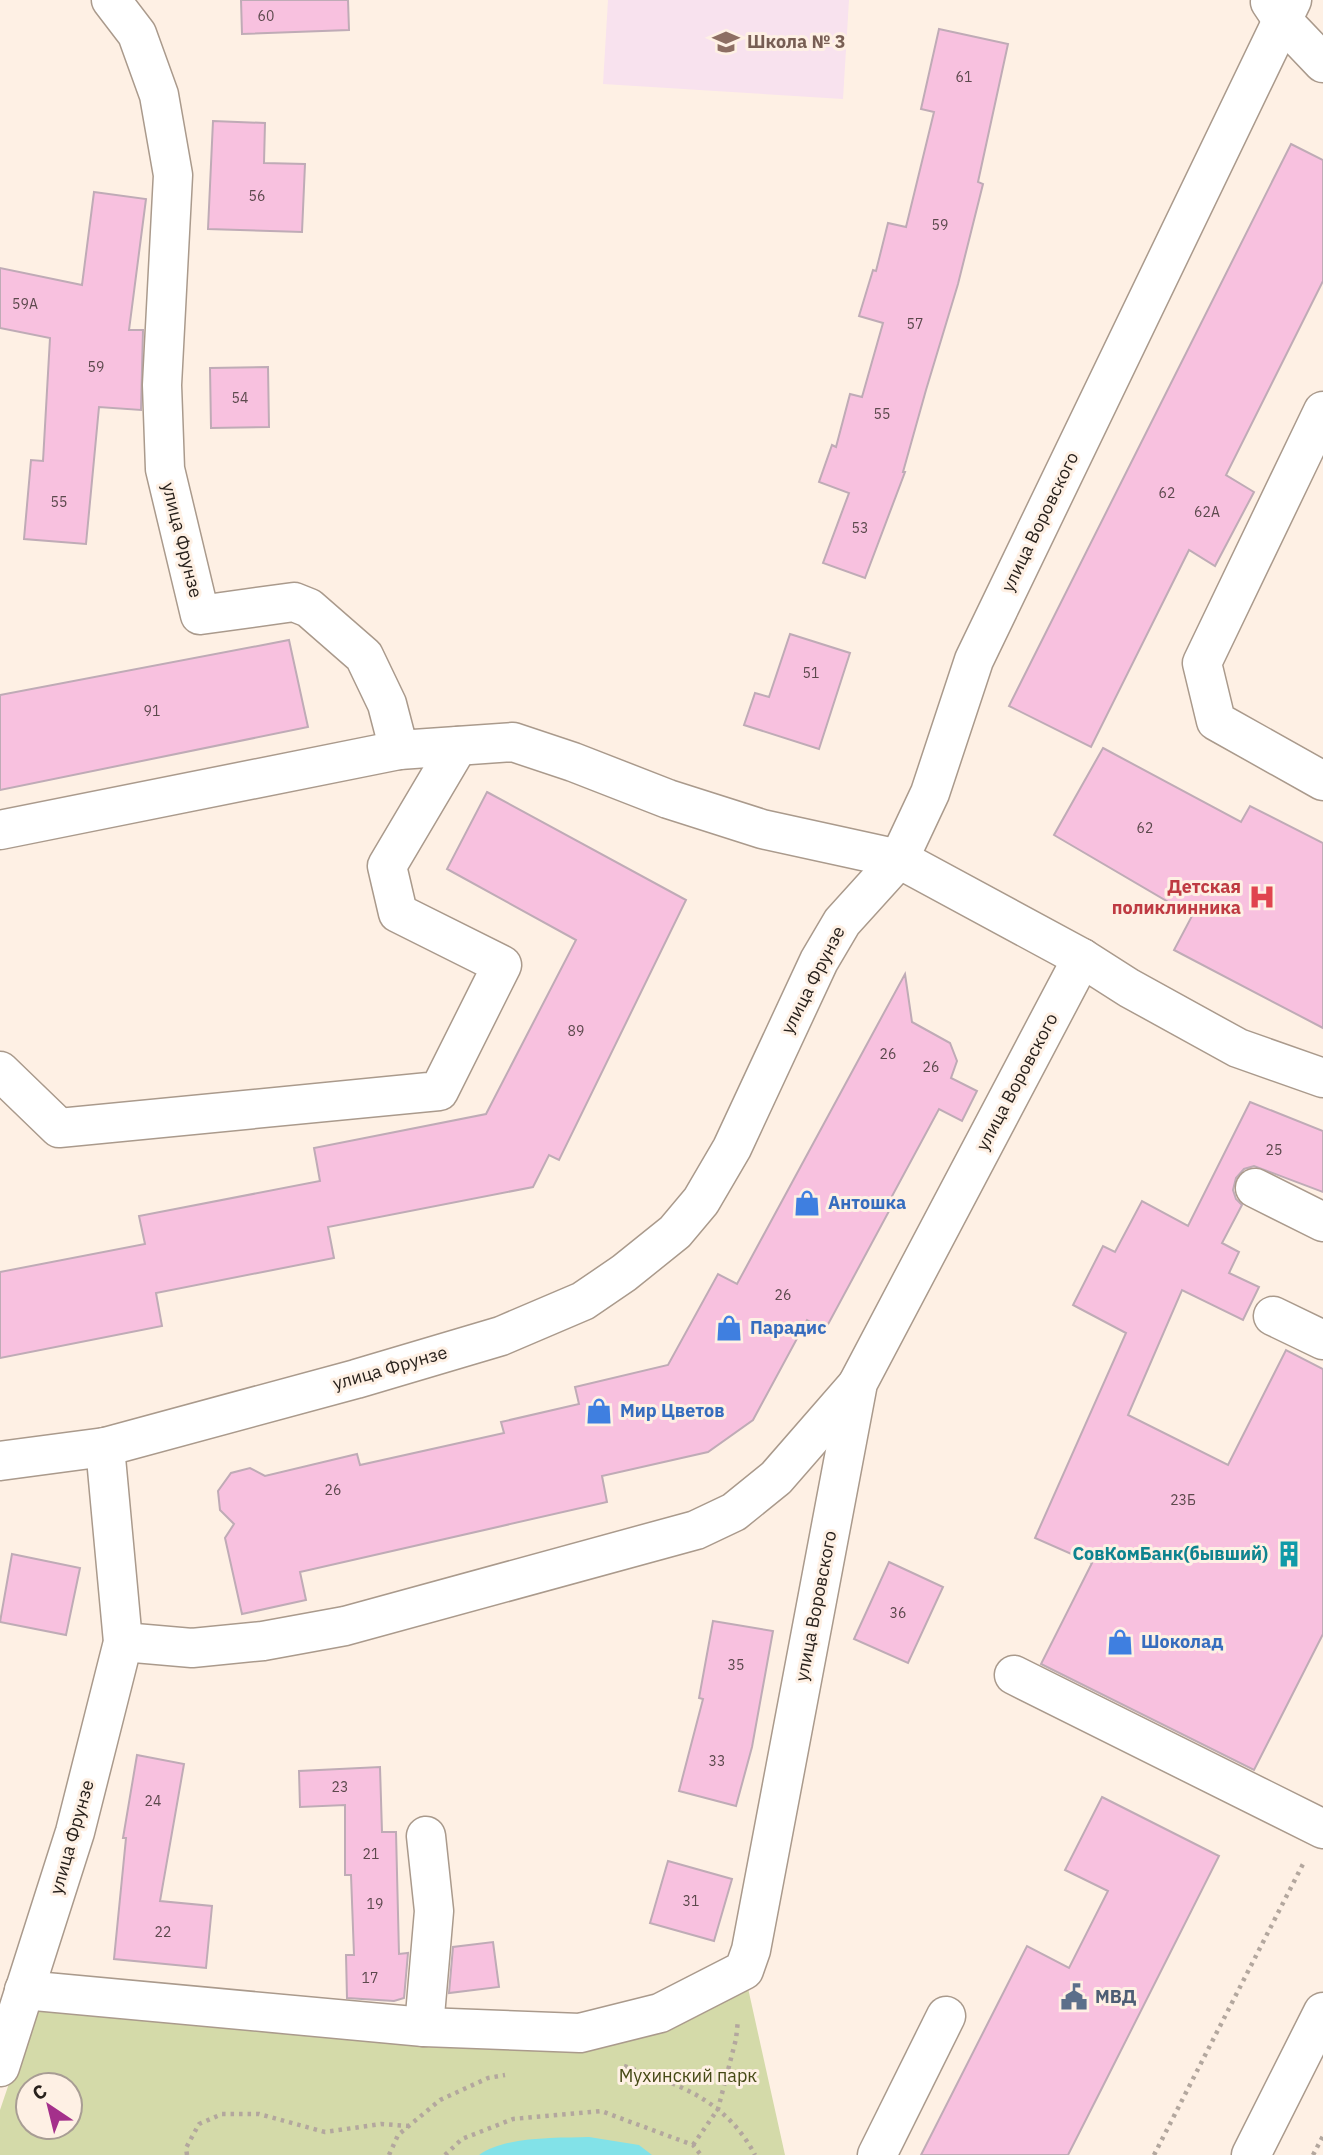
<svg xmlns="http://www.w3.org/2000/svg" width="1323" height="2155" font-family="'IBM Plex Sans',sans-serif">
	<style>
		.education { fill: #f8e2ee }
		.green { fill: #d4daa9; fill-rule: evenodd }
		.water { fill: #82e2e8 }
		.building { fill: #f8c1df; stroke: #bfabb6; stroke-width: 2 }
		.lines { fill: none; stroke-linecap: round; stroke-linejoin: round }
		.minor-casing { stroke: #aa9a8c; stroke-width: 41 }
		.path { stroke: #b3a79e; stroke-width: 4.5; stroke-dasharray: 3.5 5; stroke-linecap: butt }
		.minor { stroke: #fff; stroke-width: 38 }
		.labels { text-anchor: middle; stroke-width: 6; stroke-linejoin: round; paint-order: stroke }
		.number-label { font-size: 14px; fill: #5c494d }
		.education-label { font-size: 18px; font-weight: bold; fill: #785e54; stroke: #fef0e4; text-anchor: start }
		.street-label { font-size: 18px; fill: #28211c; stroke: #fef0e4 }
		.health-label { font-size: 18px; font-weight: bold; fill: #be3a42; stroke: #fef0e4; text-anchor: end }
		.shop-label { font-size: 18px; font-weight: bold; fill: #366cbe; stroke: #fef0e4; text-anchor: start }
		.culture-label { font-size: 18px; font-weight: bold; fill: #0d838f; stroke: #fef0e4; text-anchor: end }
		.service-label { font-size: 18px; font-weight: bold; fill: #4e5e75; stroke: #fef0e4; text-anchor: start }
		.park-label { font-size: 18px; fill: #454814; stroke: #fef0e4 }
	</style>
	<rect width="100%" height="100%" fill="#fef0e4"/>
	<polygon class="education" points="608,0 849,0 843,99 603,84"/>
	<path class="green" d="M744,1970L785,2155H0V2110L40,1992L579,2033ZM28,2085H70V2127H28Z"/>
	<path class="water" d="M589,2137L639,2145L652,2155H479C506,2136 557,2138 589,2137Z"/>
	<g class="building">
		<polygon points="241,0 348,0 349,30 242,34"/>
		<polygon points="939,29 1008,44 978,182 983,184 958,284 926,390 903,472 905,472 865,578 823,563 849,493 819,482 832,445 836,447 850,394 862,397 883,323 859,316 873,270 876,271 888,223 906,227 934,112 921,109"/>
		<polygon points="213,121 265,123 264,163 305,164 302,232 208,229"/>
		<polygon points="1291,144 1323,160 1323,281 1226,475 1254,492 1215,566 1189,550 1091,747 1009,706"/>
		<polygon points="94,192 146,199 129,330 143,330 141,410 99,407 86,544 24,539 31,460 43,461 50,338 0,328 0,268 82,285"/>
		<polygon points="268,367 269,427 211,428 210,368"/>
		<polygon points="790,634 850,653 819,749 744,725 755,693 769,697"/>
		<polygon points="289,640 308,727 0,790 0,695"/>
		<polygon points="1103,748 1241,822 1250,806 1323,843 1323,1028 1174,950 1192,916 1054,835"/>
		<polygon points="487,792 686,900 559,1160 549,1155 533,1187 328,1227 334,1258 156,1293 162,1326 0,1358 0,1272 145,1244 139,1216 320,1181 314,1148 486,1114 576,940 447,869"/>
		<polygon points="905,974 912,1022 950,1043 957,1061 951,1078 977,1091 962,1121 939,1109 891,1198 895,1200 825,1330 807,1320 753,1420 708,1452 602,1476 607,1502 300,1572 306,1600 242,1614 225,1538 234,1524 220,1510 218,1491 231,1473 250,1468 265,1476 357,1454 360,1465 504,1433 501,1422 579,1404 575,1387 668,1365 718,1274 737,1284"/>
		<polygon points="1250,1102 1323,1131 1323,1192 1254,1166 1244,1169 1236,1178 1233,1190 1236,1199 1242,1205 1222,1243 1239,1252 1229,1273 1259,1287 1243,1320 1182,1290 1128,1415 1228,1465 1286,1350 1323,1369 1323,1634 1254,1770 1041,1664 1092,1563 1035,1538 1126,1333 1073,1305 1103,1246 1115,1252 1142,1201 1188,1226"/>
		<polygon points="12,1554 80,1568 66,1635 0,1622"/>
		<polygon points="889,1562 943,1587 908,1663 854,1639"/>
		<polygon points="713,1621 773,1631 752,1747 736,1806 679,1791 703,1699 699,1698"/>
		<polygon points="137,1755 184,1764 160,1901 212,1906 206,1968 114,1959 126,1838 123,1838"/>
		<polygon points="380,1767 382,1832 396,1832 399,1954 408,1953 404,1998 394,2001 347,1998 346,1955 354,1955 351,1875 345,1875 345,1805 300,1807 299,1771"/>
		<polygon points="1102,1797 1219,1856 1103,2086 1068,2155 921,2155 1027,1946 1069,1968 1108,1891 1065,1870"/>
		<polygon points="668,1861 732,1879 714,1941 650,1923"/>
		<polygon points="493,1942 499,1987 449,1993 453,1947"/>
	</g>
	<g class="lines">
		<g class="minor-casing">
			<g id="minor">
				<polyline points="111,0 137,34 159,95 173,175 162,385 165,469 200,615 294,602 309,608 364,656 387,704 399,750 513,742 573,762 668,799 762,829 899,859 1082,958 1129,988 1238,1048 1323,1078"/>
				<polyline points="1270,2 1282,20 1323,63"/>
				<polyline points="1323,411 1202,663 1216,721 1323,781"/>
				<polyline points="0,830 399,750"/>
				<polyline points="0,1071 59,1128 439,1091 502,965 398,913 387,866 458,746"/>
				<polyline points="1255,1188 1323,1222"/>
				<polyline points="1273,1316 1323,1340"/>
				<polyline points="0,1461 105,1447 356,1379 501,1336 583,1301 624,1273 675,1232 701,1201 732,1148 819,961 842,922 899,859 930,793 974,660 1292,0"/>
				<polyline points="123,1642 192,1648 263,1641 345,1626 696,1530 734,1512 776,1478 857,1385"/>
				<polyline points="1014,1675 1323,1829"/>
				<polyline points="24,1990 424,2027 580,2033 660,2013 744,1970 751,1950 858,1383 1082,958"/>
				<polyline points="424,2027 434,1911 426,1836"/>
				<polyline points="0,2067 75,1832 123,1642 105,1447"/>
				<polyline points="877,2155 946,2016"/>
				<polyline points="1251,2155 1323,2012"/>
			</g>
		</g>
		<g class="path">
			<path d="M624,2066C679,2084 727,2101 755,2155"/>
			<polyline points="693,2145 718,2109 736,2039 738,2020"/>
			<polyline points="187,2155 186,2148 199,2124 222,2114 259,2114 325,2132 381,2124 409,2126"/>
			<polyline points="389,2155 398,2135 440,2100 488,2078 505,2075"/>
			<polyline points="445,2155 462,2139 513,2119 601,2111 693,2145 701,2155"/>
			<polyline points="1154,2155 1303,1864"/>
			<polyline points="1313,2155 1323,2136"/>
		</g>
		<use href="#minor" class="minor"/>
	</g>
	<defs>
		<g id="school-bare" transform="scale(2.1)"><path d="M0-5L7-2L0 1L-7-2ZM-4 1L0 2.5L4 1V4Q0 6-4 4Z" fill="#8d6e63" stroke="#fef0e4" stroke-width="2.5" paint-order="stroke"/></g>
		<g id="hospital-bare" transform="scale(2.1)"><path d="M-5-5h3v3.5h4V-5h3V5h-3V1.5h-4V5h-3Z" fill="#e0444e" stroke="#fef0e4" stroke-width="2.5" paint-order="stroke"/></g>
		<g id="shop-bare" transform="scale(2.1)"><path d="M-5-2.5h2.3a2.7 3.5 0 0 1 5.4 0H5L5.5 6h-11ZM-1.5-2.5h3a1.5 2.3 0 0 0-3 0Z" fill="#3f7fe0" stroke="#fef0e4" stroke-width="2.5" paint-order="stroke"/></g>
		<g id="building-bare" transform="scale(2.1)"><path d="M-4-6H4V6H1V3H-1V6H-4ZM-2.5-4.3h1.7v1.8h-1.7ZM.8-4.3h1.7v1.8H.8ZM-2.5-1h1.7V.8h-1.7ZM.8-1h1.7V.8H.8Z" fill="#0f9aa8" stroke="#fef0e4" stroke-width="2.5" paint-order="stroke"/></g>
		<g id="civic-bare" transform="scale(2.1)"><path d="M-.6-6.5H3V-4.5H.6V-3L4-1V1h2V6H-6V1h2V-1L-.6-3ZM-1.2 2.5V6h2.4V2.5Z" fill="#5c6f8a" stroke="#fef0e4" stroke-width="2.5" paint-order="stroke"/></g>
	</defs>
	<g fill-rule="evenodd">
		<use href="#school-bare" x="726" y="42"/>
		<use href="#hospital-bare" x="1262" y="897"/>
		<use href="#shop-bare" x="807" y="1203"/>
		<use href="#shop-bare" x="729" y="1328"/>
		<use href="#shop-bare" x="599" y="1411"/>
		<use href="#building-bare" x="1289" y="1554"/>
		<use href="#shop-bare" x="1120" y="1642"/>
		<use href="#civic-bare" x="1074" y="1997"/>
	</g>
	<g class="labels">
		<g class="number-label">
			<text x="266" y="21">60</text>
			<text x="964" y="82">61</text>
			<text x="257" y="201">56</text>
			<text x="940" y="230">59</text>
			<text x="25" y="309">59А</text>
			<text x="915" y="329">57</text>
			<text x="96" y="372">59</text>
			<text x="240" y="403">54</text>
			<text x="882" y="419">55</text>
			<text x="1167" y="498">62</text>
			<text x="59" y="507">55</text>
			<text x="1207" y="517">62А</text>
			<text x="860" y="533">53</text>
			<text x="811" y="678">51</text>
			<text x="152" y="716">91</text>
			<text x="1145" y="833">62</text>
			<text x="576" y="1036">89</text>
			<text x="888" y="1059">26</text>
			<text x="931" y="1072">26</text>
			<text x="1274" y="1155">25</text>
			<text x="783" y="1300">26</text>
			<text x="333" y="1495">26</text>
			<text x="1183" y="1505">23Б</text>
			<text x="898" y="1618">36</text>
			<text x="736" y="1670">35</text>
			<text x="717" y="1766">33</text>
			<text x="340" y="1792">23</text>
			<text x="153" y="1806">24</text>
			<text x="371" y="1859">21</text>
			<text x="691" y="1906">31</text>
			<text x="375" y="1909">19</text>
			<text x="163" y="1937">22</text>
			<text x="370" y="1983">17</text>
		</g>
		<g class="education-label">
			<text x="747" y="48">Школа № 3</text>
		</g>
		<g class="street-label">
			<text transform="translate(1040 522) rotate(-64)" y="6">улица Воровского</text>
			<text transform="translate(182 540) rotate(76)" y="6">улица Фрунзе</text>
			<text transform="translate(813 980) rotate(-63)" y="6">улица Фрунзе</text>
			<text transform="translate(1017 1082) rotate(-62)" y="6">улица Воровского</text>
			<text transform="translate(390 1368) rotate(-16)" y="6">улица Фрунзе</text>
			<text transform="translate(816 1606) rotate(-79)" y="6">улица Воровского</text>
			<text transform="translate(72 1837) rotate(-74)" y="6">улица Фрунзе</text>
		</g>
		<g class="health-label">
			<text x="1241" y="893">Детская<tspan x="1241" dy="21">поликлинника</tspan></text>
		</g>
		<g class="shop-label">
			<text x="828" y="1209">Антошка</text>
			<text x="750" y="1334">Парадис</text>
			<text x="620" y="1417">Мир Цветов</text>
			<text x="1141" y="1648">Шоколад</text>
		</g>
		<g class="culture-label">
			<text x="1268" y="1560">СовКомБанк(бывший)</text>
		</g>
		<g class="service-label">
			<text x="1095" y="2003">МВД</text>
		</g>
		<g class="park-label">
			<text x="688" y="2082">Мухинский парк</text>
		</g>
	</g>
	<g transform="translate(49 2106) rotate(325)"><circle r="33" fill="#fef0e4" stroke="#a89d94" stroke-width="2"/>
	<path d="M0-5L12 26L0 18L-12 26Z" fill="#a4308b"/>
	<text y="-10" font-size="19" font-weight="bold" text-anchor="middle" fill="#28211c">С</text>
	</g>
</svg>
